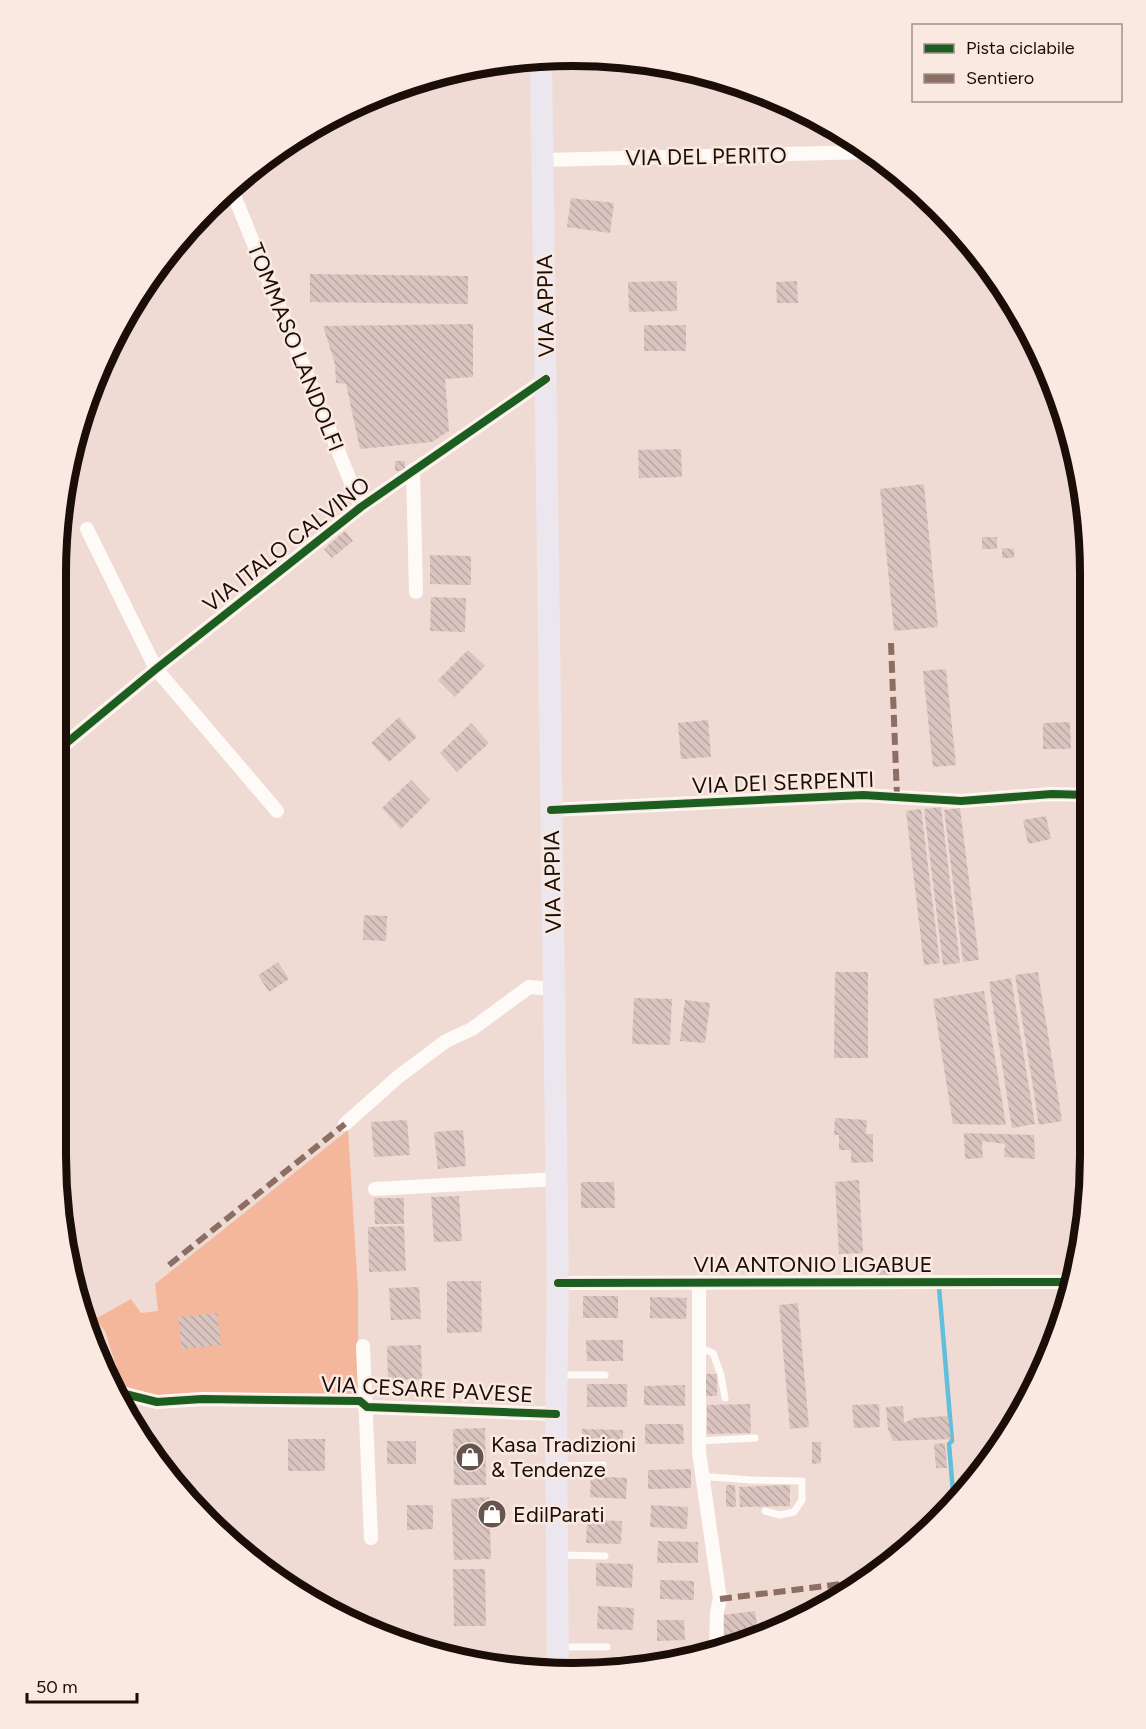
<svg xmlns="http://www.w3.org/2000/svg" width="1146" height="1729" font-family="Figtree,sans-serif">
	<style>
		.green { fill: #f4b79b }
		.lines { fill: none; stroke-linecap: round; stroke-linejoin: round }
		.stream { stroke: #61bfdc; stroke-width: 4.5 }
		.building { fill: url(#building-back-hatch) }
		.service { stroke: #fdfaf8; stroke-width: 7 }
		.minor { stroke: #fdfaf8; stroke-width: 14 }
		.primary { stroke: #ece7ee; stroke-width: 22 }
		.quiet { stroke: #8d6e63; stroke-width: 6; stroke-dasharray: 12 6; stroke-linecap: butt }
		.cycleway-casing { stroke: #fae9e1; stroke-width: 11 }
		.cycleway { stroke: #1b5e20; stroke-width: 8 }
		.labels { text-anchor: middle; stroke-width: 5; stroke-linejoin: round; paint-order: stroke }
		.street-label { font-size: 22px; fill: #1b0d07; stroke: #fae9e1 }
		.poi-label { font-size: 22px; fill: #1b0d07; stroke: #fae9e1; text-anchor: start }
		.rim { fill: none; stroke: #1b0d07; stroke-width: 8 }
	</style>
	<defs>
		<pattern id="building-back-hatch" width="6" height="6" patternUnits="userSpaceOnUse" patternTransform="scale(1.5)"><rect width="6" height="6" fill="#dac4bf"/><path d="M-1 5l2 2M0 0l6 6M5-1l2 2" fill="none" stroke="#baa7a3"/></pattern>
	</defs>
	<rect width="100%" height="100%" fill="#efdbd3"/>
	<polygon class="green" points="348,1130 358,1290 358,1397 155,1397 122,1385 105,1331 95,1319 131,1299 141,1313 158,1311 155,1284"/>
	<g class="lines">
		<polyline class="stream" points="939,1287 952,1441 949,1444 954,1504"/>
	</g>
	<g class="building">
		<polygon points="624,59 641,60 667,67 624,68"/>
		<polygon points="571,198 614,203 610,233 567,227"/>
		<polygon points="310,274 468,276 468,304 310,302"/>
		<polygon points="677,281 677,311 629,312 628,282"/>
		<polygon points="797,281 798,303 777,303 776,282"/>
		<polygon points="473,324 473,377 445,379 449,431 432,442 360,449 346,384 336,383 335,364 323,326"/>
		<rect x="644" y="325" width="42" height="26"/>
		<polygon points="681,449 682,477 639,478 638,450"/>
		<rect x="395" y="461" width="10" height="10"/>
		<polygon points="924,484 938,627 894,631 880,489"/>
		<polygon points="345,531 353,541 332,558 324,549"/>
		<rect x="982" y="537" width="15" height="12"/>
		<polygon points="1002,548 1014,549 1014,558 1002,558"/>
		<polygon points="430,555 471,556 471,585 430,584"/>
		<polygon points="431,597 466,598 465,632 430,631"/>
		<polygon points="468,650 485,666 455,697 438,680"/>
		<polygon points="946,669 956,765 933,767 923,671"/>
		<polygon points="399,717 417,737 389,762 371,743"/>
		<polygon points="708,720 711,757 681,759 678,723"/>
		<polygon points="1070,722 1071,749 1043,749 1043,723"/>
		<polygon points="471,723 489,743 457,772 440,753"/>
		<polygon points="411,780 430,800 401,829 382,808"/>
		<polygon points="941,807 960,963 943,965 924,809"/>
		<polygon points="960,808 979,960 963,962 944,810"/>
		<polygon points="921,809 940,963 924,965 906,811"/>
		<polygon points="1046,816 1051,839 1028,844 1023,820"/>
		<polygon points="364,915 387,916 386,941 363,940"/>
		<polygon points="278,962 289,979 269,992 258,975"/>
		<polygon points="835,972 868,972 868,1058 834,1058"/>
		<polygon points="1038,972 1062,1121 1039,1125 1015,975"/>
		<polygon points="1011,978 1035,1124 1012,1128 989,982"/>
		<polygon points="984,991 1006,1125 953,1124 933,999"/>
		<polygon points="634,998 672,999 670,1045 632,1044"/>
		<polygon points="685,1000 710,1003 705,1043 680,1041"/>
		<polygon points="835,1118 867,1120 866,1134 873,1134 873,1162 851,1163 851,1150 839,1150 839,1135 834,1135"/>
		<polygon points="407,1120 410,1155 374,1157 371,1122"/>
		<polygon points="463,1130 466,1166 438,1169 434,1132"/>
		<polygon points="964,1133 1034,1135 1035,1159 1004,1157 1005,1144 982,1141 983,1158 965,1159"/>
		<polygon points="859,1180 863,1253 839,1254 835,1182"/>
		<polygon points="581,1182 614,1182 615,1208 581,1208"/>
		<polygon points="459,1196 462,1241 434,1242 431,1197"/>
		<polygon points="374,1198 404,1198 404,1224 375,1224"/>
		<polygon points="404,1226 406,1271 369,1272 368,1227"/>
		<polygon points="877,1261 893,1262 893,1275 877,1275"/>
		<polygon points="447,1281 481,1281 482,1332 447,1333"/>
		<polygon points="419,1287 421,1319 391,1320 389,1288"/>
		<rect x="583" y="1296" width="35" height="22"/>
		<polygon points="650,1297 687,1298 686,1319 650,1318"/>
		<polygon points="798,1303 809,1427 790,1429 779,1305"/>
		<polygon points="217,1313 221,1345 182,1349 178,1317"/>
		<polygon points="586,1340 623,1340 623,1361 587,1361"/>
		<polygon points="421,1345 422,1379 388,1380 387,1346"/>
		<rect x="703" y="1374" width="14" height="22"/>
		<rect x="587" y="1384" width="40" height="23"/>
		<polygon points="685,1385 685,1406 644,1405 644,1386"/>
		<polygon points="750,1404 751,1433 707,1434 707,1405"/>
		<polygon points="879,1404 880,1427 854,1428 852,1405"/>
		<polygon points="903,1406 904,1423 914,1418 948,1416 951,1439 893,1441 888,1429 886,1407"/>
		<polygon points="645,1424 683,1424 684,1444 645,1444"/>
		<polygon points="485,1428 486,1485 454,1485 453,1429"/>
		<polygon points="582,1429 623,1430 623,1453 582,1452"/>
		<rect x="288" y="1439" width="37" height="32"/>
		<rect x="387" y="1441" width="29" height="23"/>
		<polygon points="812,1442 821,1442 821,1463 812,1464"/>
		<polygon points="945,1443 947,1468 936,1468 934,1444"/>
		<polygon points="691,1469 691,1488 648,1489 648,1470"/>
		<polygon points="591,1476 627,1478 626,1499 590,1497"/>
		<polygon points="726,1485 735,1485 736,1507 726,1507"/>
		<polygon points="790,1485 790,1506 740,1507 739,1487"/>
		<polygon points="489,1497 491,1559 454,1560 451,1499"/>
		<polygon points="407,1505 433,1505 433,1529 407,1530"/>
		<polygon points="651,1505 688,1507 687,1529 650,1527"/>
		<polygon points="587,1520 622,1521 621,1544 586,1543"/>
		<polygon points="658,1541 698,1542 698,1563 657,1563"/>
		<polygon points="596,1563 633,1564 632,1588 596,1586"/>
		<polygon points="453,1569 485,1569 486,1626 454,1626"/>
		<polygon points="660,1580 694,1581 694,1600 660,1599"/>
		<polygon points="598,1606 634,1608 633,1630 597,1629"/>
		<polygon points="755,1611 758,1632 726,1644 722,1615"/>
		<polygon points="657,1620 684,1620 685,1640 657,1641"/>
		<polygon points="584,1659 631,1659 630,1666 585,1669"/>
	</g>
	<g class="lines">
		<g class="service">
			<polyline points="699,1350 703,1349 713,1353 721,1375 725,1398"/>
			<polyline points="559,1375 605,1375"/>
			<polyline points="699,1441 755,1438"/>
			<polyline points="559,1466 603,1465"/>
			<polyline points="703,1478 711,1477 751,1480 802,1481 802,1500 794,1512 780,1515 765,1511"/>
			<polyline points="560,1555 605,1556"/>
			<polyline points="560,1647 607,1647"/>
		</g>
		<g class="minor">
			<polyline points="543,160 869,152"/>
			<polyline points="231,188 361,507"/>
			<polyline points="413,470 416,592"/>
			<polyline points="87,529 156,669 277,811"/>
			<polyline points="58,750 156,669 361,507 546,379"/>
			<polyline points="551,810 863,795 961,801 1052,794 1088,795"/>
			<polyline points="345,1124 398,1077 446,1041 472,1029 529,987 553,989"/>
			<polyline points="375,1189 556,1179"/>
			<polyline points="699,1282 699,1452 720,1599 717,1612 716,1648"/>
			<polyline points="558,1283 1068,1282"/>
			<polyline points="363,1346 371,1538"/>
			<polyline points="117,1392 157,1402 202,1399 360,1401 367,1407 556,1414"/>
		</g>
		<polyline class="primary" points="541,57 558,1283 556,1414 558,1671"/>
		<g class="quiet">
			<polyline points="891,643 897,797"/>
			<polyline points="169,1265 345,1124"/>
			<polyline points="720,1599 858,1582"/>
		</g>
		<g class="cycleway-casing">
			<g id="cycleway">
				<polyline points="58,750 156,669 361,507 546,379"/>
				<polyline points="551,810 863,795 961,801 1052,794 1088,795"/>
				<polyline points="558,1283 1068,1282"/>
				<polyline points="117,1392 157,1402 202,1399 360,1401 367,1407 556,1414"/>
			</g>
		</g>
		<use href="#cycleway" class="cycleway"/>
	</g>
	<defs>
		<g id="shop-disc" transform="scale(1.5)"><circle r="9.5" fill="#65554e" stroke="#fae9e1"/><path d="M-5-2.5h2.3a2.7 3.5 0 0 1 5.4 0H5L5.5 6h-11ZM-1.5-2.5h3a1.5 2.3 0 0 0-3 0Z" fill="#fff"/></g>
	</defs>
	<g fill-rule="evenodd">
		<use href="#shop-disc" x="470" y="1457"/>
		<use href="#shop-disc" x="492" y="1514"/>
	</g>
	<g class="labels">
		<g class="street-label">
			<text transform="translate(706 156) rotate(-1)" y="8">VIA DEL PERITO</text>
			<text transform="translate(545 306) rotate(-91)" y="8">VIA APPIA</text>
			<text transform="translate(296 347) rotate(68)" y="8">TOMMASO LANDOLFI</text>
			<text transform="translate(286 544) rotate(-38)" y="8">VIA ITALO CALVINO</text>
			<text transform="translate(783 782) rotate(-2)" y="8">VIA DEI SERPENTI</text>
			<text transform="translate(552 882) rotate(-91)" y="8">VIA APPIA</text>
			<text x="813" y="1272">VIA ANTONIO LIGABUE</text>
			<text transform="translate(427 1389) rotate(3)" y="8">VIA CESARE PAVESE</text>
		</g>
		<g class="poi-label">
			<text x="491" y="1452">Kasa Tradizioni<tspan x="491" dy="25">&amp; Tendenze</tspan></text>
			<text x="513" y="1522">EdilParati</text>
		</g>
	</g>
	<path d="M0 0H1146V1729H0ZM573 66H573A507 507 0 0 1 1080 573V1156A507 507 0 0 1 573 1663H573A507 507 0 0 1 66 1156V573A507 507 0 0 1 573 66Z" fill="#fae9e1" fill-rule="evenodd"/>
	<path class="rim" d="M573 66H573A507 507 0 0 1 1080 573V1156A507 507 0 0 1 573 1663H573A507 507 0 0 1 66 1156V573A507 507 0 0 1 573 66Z"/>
	<rect x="912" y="24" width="210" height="78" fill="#fae9e1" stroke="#a1918a" stroke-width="1.5"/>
	<rect x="924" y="44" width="30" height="9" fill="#1b5e20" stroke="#a1918a" stroke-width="1.5"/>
	<text x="966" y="54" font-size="18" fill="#1b0d07">Pista ciclabile</text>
	<rect x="924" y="74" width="30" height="9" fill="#8d6e63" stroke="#a1918a" stroke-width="1.5"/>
	<text x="966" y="84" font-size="18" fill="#1b0d07">Sentiero</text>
	<path d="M27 1693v9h110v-9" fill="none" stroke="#1b0d07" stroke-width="3"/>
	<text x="36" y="1693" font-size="18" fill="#1b0d07" stroke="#fae9e1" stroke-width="4.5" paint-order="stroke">50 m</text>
</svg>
